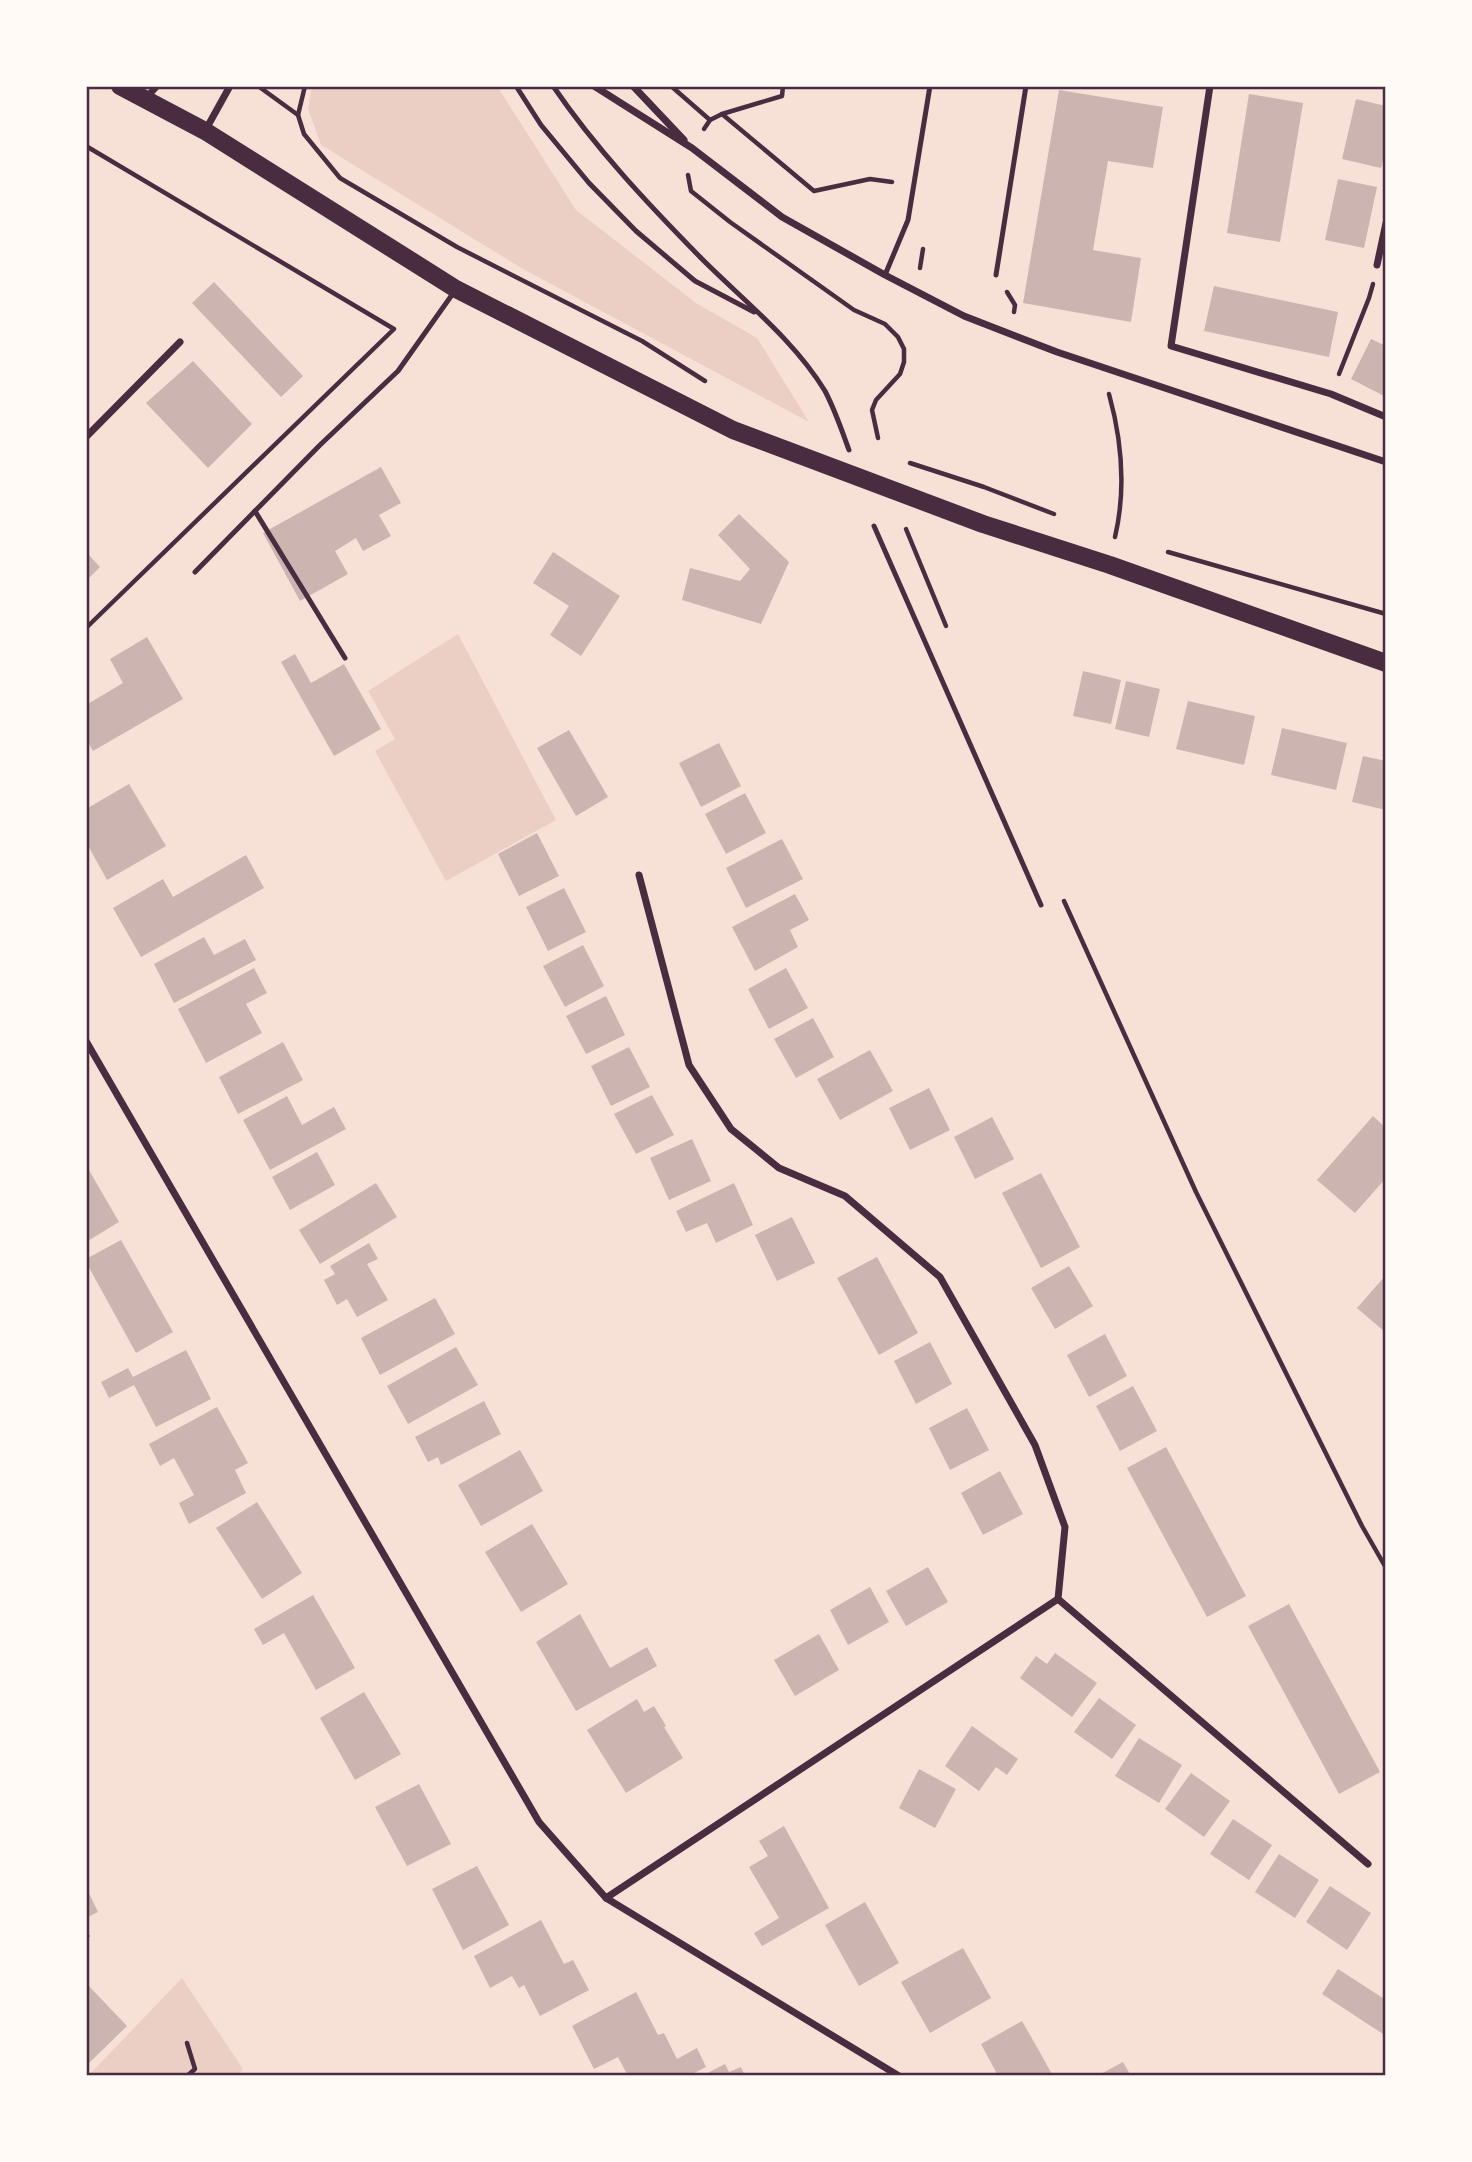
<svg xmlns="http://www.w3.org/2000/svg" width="1472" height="2162" font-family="'DejaVu Sans',sans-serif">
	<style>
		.green { fill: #ebcfc5 }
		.building { fill: #ccb4b1 }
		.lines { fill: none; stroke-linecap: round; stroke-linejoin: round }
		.path { stroke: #4a2c40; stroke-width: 4.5 }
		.service { stroke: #4a2c40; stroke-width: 5 }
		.minor { stroke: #4a2c40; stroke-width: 7 }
		.primary { stroke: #4a2c40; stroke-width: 18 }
		.neatline { fill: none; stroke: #4a2c40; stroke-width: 2.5 }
	</style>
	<rect width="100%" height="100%" fill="#f7e1d7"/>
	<g class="green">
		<polygon points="312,86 497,86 576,210 696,303 757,338 809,422 523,269 321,145 308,109"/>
		<polygon points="458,634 556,820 446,881 375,751 395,739 368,691"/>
		<polygon points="182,1978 243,2069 238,2076 88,2076"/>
	</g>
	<g class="building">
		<polygon points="1059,90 1163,107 1153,168 1108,161 1093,250 1141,258 1131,322 1023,303"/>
		<polygon points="1249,94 1303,103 1280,242 1227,233"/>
		<polygon points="1356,99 1386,106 1386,147 1381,168 1342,159"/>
		<polygon points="1338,179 1377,187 1364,248 1325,240"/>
		<polygon points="214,282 303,376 281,397 192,303"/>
		<polygon points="1214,286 1338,312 1329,357 1204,331"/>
		<polygon points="1371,339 1386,346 1386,397 1351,379"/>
		<polygon points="193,361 252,424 208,468 146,403"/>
		<polygon points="381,467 401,503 379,515 391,536 363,551 356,538 335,551 348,574 300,601 263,533"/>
		<polygon points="739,514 789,562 761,624 682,600 690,568 740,581 750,569 718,535"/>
		<polygon points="86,552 100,567 86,581"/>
		<polygon points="553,552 620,596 581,656 550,635 569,606 533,583"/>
		<polygon points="147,637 183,699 93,751 86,739 86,705 123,683 110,659"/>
		<polygon points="295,654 311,683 344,664 381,729 334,756 281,662"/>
		<polygon points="1083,671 1121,680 1111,724 1073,716"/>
		<polygon points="1126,681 1160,689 1149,737 1115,729"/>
		<polygon points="1188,701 1255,716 1244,765 1176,749"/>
		<polygon points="1282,728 1347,743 1336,790 1271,775"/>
		<polygon points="569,730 608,797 576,816 537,748"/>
		<polygon points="719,743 741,786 701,807 679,763"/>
		<polygon points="1363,756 1386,761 1386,810 1352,802"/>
		<polygon points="129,784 166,846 107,880 86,842 86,809"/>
		<polygon points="745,793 766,833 726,854 705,814"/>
		<polygon points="537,833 559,876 519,896 498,854"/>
		<polygon points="782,839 803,879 746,908 726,868"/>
		<polygon points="246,855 264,888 141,957 113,908 163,879 173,897"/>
		<polygon points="564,888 586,932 548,951 526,907"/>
		<polygon points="795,894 809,920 790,930 798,947 755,971 732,927"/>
		<polygon points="204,937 214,955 245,939 256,960 174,1003 154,964"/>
		<polygon points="583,945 604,986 565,1007 543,966"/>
		<polygon points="254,968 267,993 246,1004 262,1033 206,1063 178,1009"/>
		<polygon points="786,968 808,1008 769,1029 748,989"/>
		<polygon points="606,996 625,1035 586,1054 566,1016"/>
		<polygon points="813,1018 834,1057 796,1078 774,1039"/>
		<polygon points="283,1042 303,1080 238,1114 219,1077"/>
		<polygon points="629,1047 650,1087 611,1106 591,1066"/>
		<polygon points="870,1050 893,1091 840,1120 817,1079"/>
		<polygon points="929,1088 950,1130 910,1150 889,1108"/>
		<polygon points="652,1095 674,1135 636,1154 614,1114"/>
		<polygon points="287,1096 302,1125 334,1107 346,1129 270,1170 243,1120"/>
		<polygon points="1373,1116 1386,1128 1386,1178 1355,1213 1317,1180"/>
		<polygon points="992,1117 1014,1159 975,1179 954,1137"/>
		<polygon points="692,1139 711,1181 669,1200 650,1158"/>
		<polygon points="317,1152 335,1185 290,1210 272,1177"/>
		<polygon points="86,1165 119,1222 86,1242"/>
		<polygon points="1041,1173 1080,1247 1041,1268 1002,1193"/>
		<polygon points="376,1183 397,1217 320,1264 299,1230"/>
		<polygon points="734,1183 753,1225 716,1243 707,1223 686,1232 676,1211"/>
		<polygon points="792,1217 815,1263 777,1281 755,1235"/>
		<polygon points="121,1240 173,1332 136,1353 86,1262 86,1259"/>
		<polygon points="369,1243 378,1259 367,1264 388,1300 357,1317 347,1299 337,1305 324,1280 335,1274 330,1266"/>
		<polygon points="877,1257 918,1333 879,1355 837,1278"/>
		<polygon points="1069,1266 1093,1306 1055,1329 1031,1288"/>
		<polygon points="1386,1275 1386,1333 1357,1308"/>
		<polygon points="435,1298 455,1334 380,1375 361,1338"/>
		<polygon points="1105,1334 1127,1376 1089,1397 1067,1355"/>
		<polygon points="930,1342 952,1384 916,1404 894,1361"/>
		<polygon points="456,1347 478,1385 408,1424 387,1386"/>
		<polygon points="186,1350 211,1399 156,1427 134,1385 109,1398 101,1382 128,1368 133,1377"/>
		<polygon points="1133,1386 1157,1431 1120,1451 1096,1406"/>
		<polygon points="484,1401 501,1434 441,1465 438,1457 428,1462 415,1437"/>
		<polygon points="217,1407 248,1463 235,1470 246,1493 189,1524 179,1503 194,1495 174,1458 160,1466 149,1444"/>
		<polygon points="967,1408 989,1450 950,1470 929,1428"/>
		<polygon points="1166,1447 1246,1596 1207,1617 1127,1468"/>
		<polygon points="520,1450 543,1491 481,1526 458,1485"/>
		<polygon points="1000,1471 1023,1514 983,1535 961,1493"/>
		<polygon points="257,1502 302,1573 262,1599 216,1528"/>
		<polygon points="532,1524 568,1584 521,1612 485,1552"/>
		<polygon points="928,1567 948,1602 906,1626 886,1591"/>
		<polygon points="870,1587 889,1622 848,1645 830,1610"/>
		<polygon points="313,1595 355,1668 316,1690 284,1633 263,1645 254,1629"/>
		<polygon points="1289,1604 1380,1772 1339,1794 1248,1626"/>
		<polygon points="580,1614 610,1668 647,1647 657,1666 576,1711 536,1642"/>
		<polygon points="819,1634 839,1670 795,1696 774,1660"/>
		<polygon points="1055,1653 1097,1683 1072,1717 1020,1678 1036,1656 1047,1664"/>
		<polygon points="364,1692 401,1754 355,1780 320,1718"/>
		<polygon points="1099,1698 1136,1725 1112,1759 1074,1732"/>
		<polygon points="637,1699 644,1712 654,1706 666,1726 664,1727 683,1758 626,1793 587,1730"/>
		<polygon points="972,1726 1018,1759 1007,1775 996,1767 979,1791 945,1766"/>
		<polygon points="1139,1738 1182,1765 1159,1803 1115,1776"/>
		<polygon points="919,1769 956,1789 935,1828 899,1808"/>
		<polygon points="1191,1773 1230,1801 1204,1837 1165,1809"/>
		<polygon points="419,1784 451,1844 407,1866 375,1807"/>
		<polygon points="1233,1819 1272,1845 1249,1880 1210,1854"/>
		<polygon points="784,1826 829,1908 762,1946 754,1933 779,1918 749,1867 768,1856 759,1841"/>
		<polygon points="1279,1854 1319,1880 1295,1918 1255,1892"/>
		<polygon points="477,1866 509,1925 463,1950 432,1889"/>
		<polygon points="1330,1886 1371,1913 1347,1950 1306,1922"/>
		<polygon points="86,1887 98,1912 86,1918"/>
		<polygon points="865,1902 899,1963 859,1986 825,1925"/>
		<polygon points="541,1920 564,1964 573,1960 589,1990 540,2016 524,1985 519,1988 512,1976 490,1988 474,1956"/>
		<polygon points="963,1948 991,1998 930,2033 901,1982"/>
		<polygon points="1338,1969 1386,2000 1386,2036 1322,1994"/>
		<polygon points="86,1983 127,2026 86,2066"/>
		<polygon points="636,1992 658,2035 664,2033 677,2059 697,2048 706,2067 688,2076 628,2076 618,2057 594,2069 572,2026"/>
		<polygon points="1022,2021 1038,2049 1053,2076 998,2076 996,2072 981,2044"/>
		<polygon points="1123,2062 1131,2076 1097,2076"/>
		<polygon points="725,2064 729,2072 741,2067 745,2076 702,2076"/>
	</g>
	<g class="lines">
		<g class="path">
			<polyline points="258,86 298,115 304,134 340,178 457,247 642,341 705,381"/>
			<polyline points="671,86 710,120 722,114 814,191 870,179 892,182"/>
			<polyline points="722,114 782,96 783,86"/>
			<polyline points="298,115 305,86"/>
			<polyline points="704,129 710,120"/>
			<polyline points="86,146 394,329 86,628"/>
			<polyline points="688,175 691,191 730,222 854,310 885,324 898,337 904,349 904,362 900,374 876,400 872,410 878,438"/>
			<polyline points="920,268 923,249"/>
			<polyline points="1007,292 1015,305 1014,312"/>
			<polyline points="1339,374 1369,298 1373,284"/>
			<path d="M1109,394C1122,441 1126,490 1115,537"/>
			<polyline points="910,463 984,487 1054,514"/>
			<polyline points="906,529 946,626"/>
			<polyline points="1168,552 1386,614"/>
			<polyline points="1064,901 1196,1192 1362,1526 1386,1568"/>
			<polyline points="187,2043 195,2069 187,2076"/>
		</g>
		<g class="service">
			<polyline points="516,86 541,125 589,183 636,231 695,281 754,312"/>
			<path d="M553,86C596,149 649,205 702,259C744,301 794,340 825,391C835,410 842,431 849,450"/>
			<polyline points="885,275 908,220 930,86"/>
			<polyline points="996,275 1026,86"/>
			<polyline points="255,511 345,658"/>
			<polyline points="874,526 1041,905"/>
			<polyline points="195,572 320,445 398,371 454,292"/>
			<polyline points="86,1937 87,1936"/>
		</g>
		<g class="minor">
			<polyline points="594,86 692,148 782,217 885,275 964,316 1057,352 1386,462"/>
			<polyline points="633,86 684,140"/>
			<polyline points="1210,86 1171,346 1331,394 1386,417"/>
			<polyline points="145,99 157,86"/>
			<polyline points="205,131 230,86"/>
			<polyline points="1377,265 1386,223"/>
			<polyline points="86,437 180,342"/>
			<polyline points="639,875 689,1065 731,1129 779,1168 845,1196 940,1277 1035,1445 1065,1527 1058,1599 1368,1864"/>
			<polyline points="86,1041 539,1822 606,1898 899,2076"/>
			<polyline points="606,1898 1058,1599"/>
		</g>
		<polyline class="primary" points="120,86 205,131 456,289 733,430 983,524 1110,565 1386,663"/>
	</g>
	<rect width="1472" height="2162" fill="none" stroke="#fffaf5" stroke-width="175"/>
	<rect x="88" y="88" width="1296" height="1986" class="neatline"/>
</svg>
